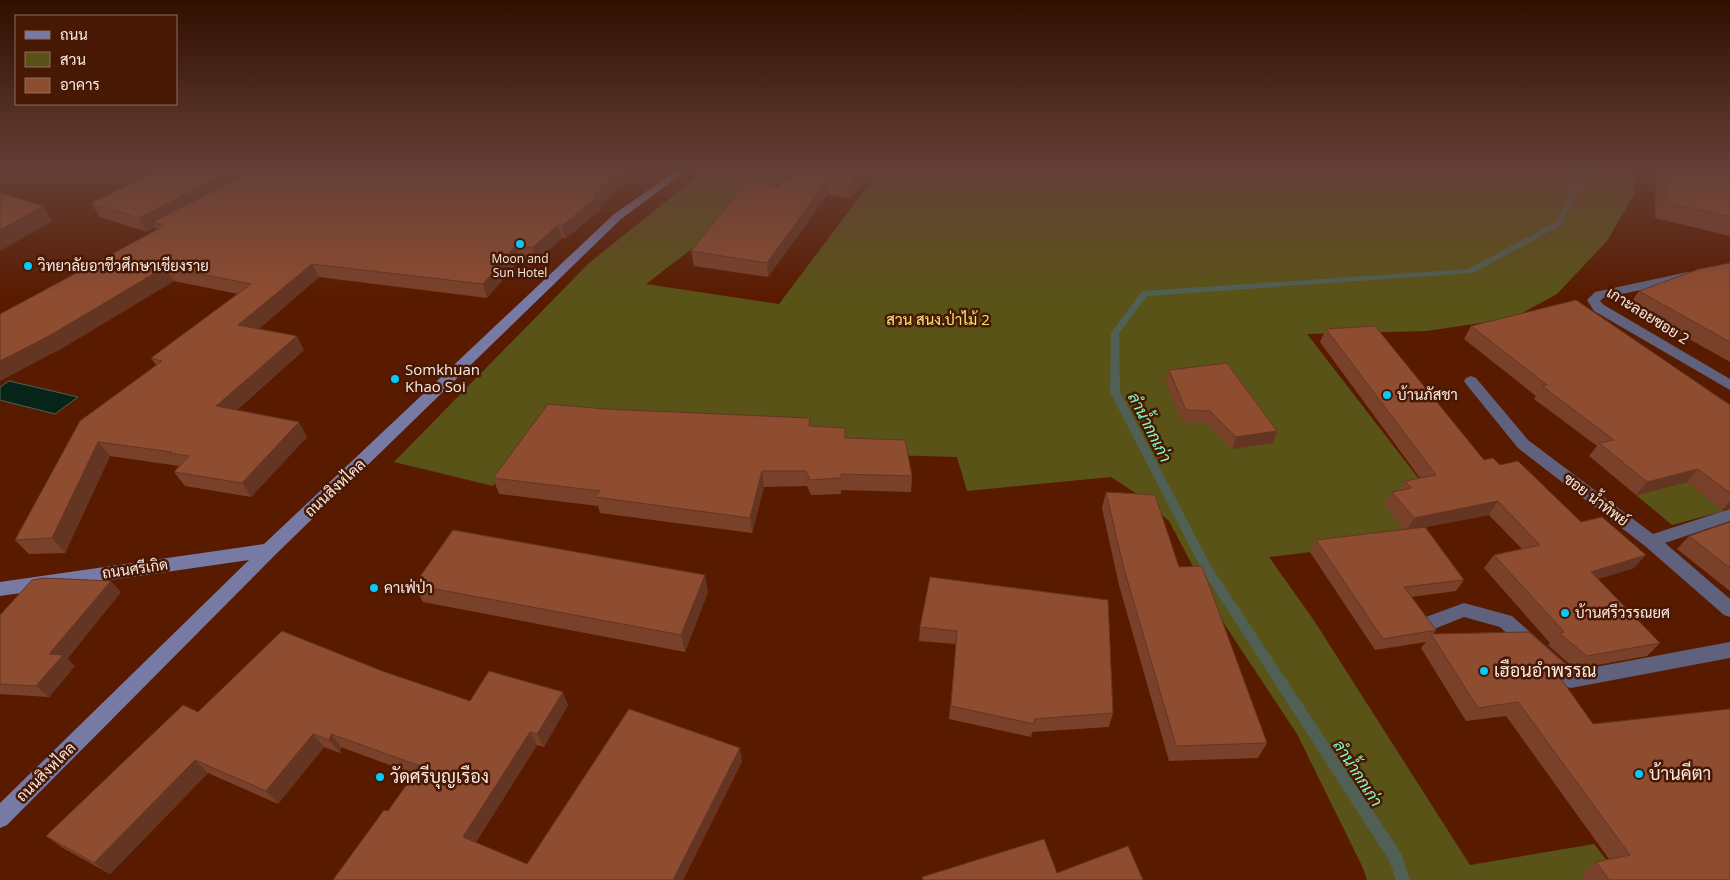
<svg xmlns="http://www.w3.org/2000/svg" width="1730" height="880" font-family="'Open Sans',Sarabun,sans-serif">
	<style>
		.green { fill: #5a5318 }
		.water { fill: #072418; stroke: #506055 }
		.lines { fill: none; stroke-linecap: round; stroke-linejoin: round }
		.stream { fill: #506055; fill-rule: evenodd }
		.street { fill: #5f617d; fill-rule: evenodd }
		.secondary { fill: #787aa6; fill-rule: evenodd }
		.wall { fill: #7a412a }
		.shaded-wall { fill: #633522 }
		.building { fill: #8e4c31; stroke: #633522 }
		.poi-dot { fill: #05cbf9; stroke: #471803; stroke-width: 2 }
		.labels { text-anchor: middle; stroke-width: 5; stroke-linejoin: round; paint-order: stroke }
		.far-poi-label { font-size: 12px; fill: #fbebe4; stroke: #471803 }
		.poi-label { font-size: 15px; fill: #fbebe4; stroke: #471803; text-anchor: start }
		.street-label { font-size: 15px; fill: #fbebe4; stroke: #471803 }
		.park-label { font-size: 15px; fill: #f5e775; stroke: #471803 }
		.water-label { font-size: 16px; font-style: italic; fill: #84fdc6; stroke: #471803 }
		.near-poi-label { font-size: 18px; fill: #fbebe4; stroke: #471803; text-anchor: start }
	</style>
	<rect width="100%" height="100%" fill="#591b00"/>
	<g class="green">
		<polygon points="704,171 793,171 646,284 779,304 879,171 1633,171 1635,193 1607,241 1557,294 1513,318 1427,331 1307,334 1426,488 1417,539 1269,557 1313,619 1470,865 1594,844 1612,867 1585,880 1367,880 1363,868 1297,734 1219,616 1169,521 1140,496 1111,477 967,491 957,457 854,454 548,413 493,486 394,462 589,263"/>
		<polygon points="1687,482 1724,511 1672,525 1636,495"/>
	</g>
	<polygon class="water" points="9,381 78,397 55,414 0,400 0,387"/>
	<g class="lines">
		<polygon class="stream" points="1580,171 1588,171 1562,225 1473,273 1147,296 1119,333 1120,392 1211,566 1401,853 1410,880 1396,880 1390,862 1203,572 1110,392 1111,333 1141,292 1144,291 1468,269 1556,222"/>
		<g class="street">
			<polygon points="1688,272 1694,276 1692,279 1603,298 1600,301 1604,305 1730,379 1730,390 1594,311 1587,300 1595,292"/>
			<polygon points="1471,376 1476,378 1528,440 1653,534 1730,509 1730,521 1665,543 1730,599 1730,617 1724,615 1645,546 1518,448 1466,384 1464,381 1466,378"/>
			<polygon points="1464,603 1512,616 1574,671 1730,642 1730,658 1571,688 1564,686 1500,627 1464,617 1429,631 1423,628 1420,623 1423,618"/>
		</g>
		<polygon class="secondary" points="675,171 686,171 621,219 275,555 7,825 0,828 0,803 249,560 0,596 0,582 264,544 613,215"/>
	</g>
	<g class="wall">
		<polygon points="158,171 628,171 629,178 600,205 601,209 565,239 562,238 536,262 520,259 487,298 319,277 259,329 304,350 237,410 307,437 251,497 185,486 174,472 179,466 110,456 65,553 29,554 15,540 156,365 151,358 238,294 174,281 59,350 157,230 155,227 147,232 100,217 91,203"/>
		<polygon points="792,171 873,171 850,198 828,194 768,277 694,266 691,251 778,187"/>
		<polygon points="1656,171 1730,171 1730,236 1655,218"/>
		<polygon points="1730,263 1730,362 1629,305 1639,291"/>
		<polygon points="1471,326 1730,405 1730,508 1722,510 1687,482 1636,495 1589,456 1597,446 1534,399 1536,396 1464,339"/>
		<polygon points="1326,329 1484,460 1500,465 1581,522 1634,568 1598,579 1660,643 1647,656 1575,669 1548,645 1550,643 1484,568 1494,555 1522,549 1489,515 1425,527 1464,580 1456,591 1411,597 1436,630 1433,634 1558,675 1593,724 1730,880 1585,880 1581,874 1596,862 1609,859 1506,716 1466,721 1421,648 1426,642 1375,650 1310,552 1316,540 1404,529 1384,505 1392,492 1400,490 1405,481 1420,478 1320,342"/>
		<polygon points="1169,370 1277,431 1273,443 1232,449 1206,423 1183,422 1165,382"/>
		<polygon points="605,409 810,418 811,426 845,428 846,438 912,476 911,492 841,490 841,494 811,495 807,486 764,487 752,533 600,513 598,506 499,494 493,478"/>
		<polygon points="1106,492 1179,567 1267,743 1258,758 1169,761 1119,585 1102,508"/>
		<polygon points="1730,522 1730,591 1677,549 1689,536"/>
		<polygon points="930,577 1113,713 1109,727 1032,732 1031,737 949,719 956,644 919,641 920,627"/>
		<polygon points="414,585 708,592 685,652 423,602"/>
		<polygon points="121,592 67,659 75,666 49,697 0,694 0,615"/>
		<polygon points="382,671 470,701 568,705 544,747 537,745 476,842 527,864 742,761 683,880 333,880 388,811 414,774 341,747 340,753 324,747 278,804 208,773 110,874 63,848 46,836 198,712"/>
	</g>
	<g class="shaded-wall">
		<polygon points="231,171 262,171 153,222 155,227 147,232 139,218"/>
		<polygon points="620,171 628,171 629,178 600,205 601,209 565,239 562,226 593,195"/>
		<polygon points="861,171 873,171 850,198 849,184"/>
		<polygon points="827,180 828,194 768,277 767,263"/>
		<polygon points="43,206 53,221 0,251 0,230"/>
		<polygon points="558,225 562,238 536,262 532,248"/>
		<polygon points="516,245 520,259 487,298 483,284"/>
		<polygon points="312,264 319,277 247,339 238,325"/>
		<polygon points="165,267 174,281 59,350 0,381 0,361"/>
		<polygon points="297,336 304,350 225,420 216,406"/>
		<polygon points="299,422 307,437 251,497 242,483"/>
		<polygon points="1277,431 1273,443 1232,449 1236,437"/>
		<polygon points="98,442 110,456 65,553 52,538"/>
		<polygon points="1698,469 1687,482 1636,495 1647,482"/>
		<polygon points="762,471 764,487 752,533 750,518"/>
		<polygon points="1498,501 1489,515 1406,531 1414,518"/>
		<polygon points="1730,501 1730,508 1722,510"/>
		<polygon points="1646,555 1634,568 1579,585 1591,572"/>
		<polygon points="705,575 708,592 685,652 681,635"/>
		<polygon points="111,581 121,592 67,659 75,666 49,697 36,686 49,654"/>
		<polygon points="1567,666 1554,680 1554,669"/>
		<polygon points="563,692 568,705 544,747 537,734"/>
		<polygon points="530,732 537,745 471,849 463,837"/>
		<polygon points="313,734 324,747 278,804 266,791"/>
		<polygon points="331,734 341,747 340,753 329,740"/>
		<polygon points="740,748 742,761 683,880 673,880"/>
		<polygon points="195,760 208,773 110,874 94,863"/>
	</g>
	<g class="building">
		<polygon points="158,171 231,171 139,218 91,203"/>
		<polygon points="251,171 620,171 593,195 598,196 562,226 558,225 532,248 516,245 483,284 312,264 238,325 297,336 216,406 299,422 242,483 174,472 189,456 170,453 172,452 98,442 52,538 15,540 80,421 162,361 151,358 251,284 165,267 49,336 0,361 0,314 164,226 153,222"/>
		<polygon points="792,171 861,171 849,184 827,180 767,263 691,251 747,181 778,187"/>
		<polygon points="1666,171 1730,171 1730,217 1666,202"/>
		<polygon points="0,193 43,206 0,230"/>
		<polygon points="1730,263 1730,342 1639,291 1699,269"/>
		<polygon points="1576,300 1730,405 1730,493 1698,469 1647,482 1599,443 1614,440 1542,386 1547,385 1471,326"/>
		<polygon points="1375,326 1484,460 1493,458 1500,465 1518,461 1581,522 1602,517 1646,555 1591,572 1660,643 1587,656 1559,633 1564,632 1494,555 1540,545 1498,501 1414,518 1392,492 1411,488 1405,481 1436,475 1326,329"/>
		<polygon points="1227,363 1277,431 1236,437 1210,411 1186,410 1169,370"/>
		<polygon points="548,404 605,409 810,418 809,426 845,428 845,438 905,440 912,476 841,474 841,478 810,480 806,471 762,471 750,518 595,497 600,491 493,478"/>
		<polygon points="1106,492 1155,495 1179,567 1202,566 1267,743 1176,746 1124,569"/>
		<polygon points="1730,522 1730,568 1689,536"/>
		<polygon points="1425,527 1464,580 1404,587 1436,630 1383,639 1316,540"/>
		<polygon points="453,530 705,575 681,635 414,585"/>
		<polygon points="930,577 1108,600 1113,713 1034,719 1034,724 951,706 957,631 920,627"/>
		<polygon points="44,578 111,581 49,654 63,655 36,686 0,684 0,615 32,580"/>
		<polygon points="282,631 382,671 470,701 489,671 563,692 537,734 530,732 463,837 527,864 629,709 740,748 673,880 333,880 384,810 388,811 420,766 331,734 329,740 313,734 266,791 195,760 94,863 46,836 183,705 198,712"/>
		<polygon points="1529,632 1567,666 1554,669 1593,724 1730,709 1730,880 1609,880 1596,862 1630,855 1518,702 1478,708 1431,634"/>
		<polygon points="1044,839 1057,873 1128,846 1143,880 923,880 922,877"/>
	</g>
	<linearGradient id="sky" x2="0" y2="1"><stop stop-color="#310f00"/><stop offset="0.58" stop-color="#643f37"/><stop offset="1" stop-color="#643f37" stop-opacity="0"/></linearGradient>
	<rect width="1730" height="294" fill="url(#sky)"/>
	<g class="poi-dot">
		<circle cx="520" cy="244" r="5"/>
		<circle cx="28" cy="266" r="5"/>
		<circle cx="395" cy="379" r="5"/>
		<circle cx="1387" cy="395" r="5"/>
		<circle cx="374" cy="588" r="5"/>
		<circle cx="1565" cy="613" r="5"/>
		<circle cx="1484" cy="671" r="5"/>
		<circle cx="1639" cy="774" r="5"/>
		<circle cx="380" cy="777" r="5"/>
	</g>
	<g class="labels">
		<g class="far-poi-label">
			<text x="520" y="263">Moon and<tspan x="520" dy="14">Sun Hotel</tspan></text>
		</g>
		<g class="poi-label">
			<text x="38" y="271">วิทยาลัยอาชีวศึกษาเชียงราย</text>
			<text x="405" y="375">Somkhuan<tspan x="405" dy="17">Khao Soi</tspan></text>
			<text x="1397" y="400">บ้านภัสชา</text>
			<text x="384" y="593">คาเฟ่ป่า</text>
			<text x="1575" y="618">บ้านศรีวรรณยศ</text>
		</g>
		<g class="street-label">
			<text transform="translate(1648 316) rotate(32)" y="5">เกาะลอยซอย 2</text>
			<text transform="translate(335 488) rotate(-43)" y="5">ถนนสิงหไคล</text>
			<text transform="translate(1596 500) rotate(37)" y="5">ซอย น้ำทิพย์</text>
			<text transform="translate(135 569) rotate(-8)" y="5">ถนนศรีเกิด</text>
			<text transform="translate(46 772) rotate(-45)" y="5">ถนนสิงหไคล</text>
		</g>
		<g class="park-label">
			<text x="938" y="325">สวน สนง.ป่าไม้ 2</text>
		</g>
		<g class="water-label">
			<text transform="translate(1150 427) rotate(63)" y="6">ลำน้ำกกเก่า</text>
			<text transform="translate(1358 773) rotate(57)" y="6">ลำน้ำกกเก่า</text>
		</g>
		<g class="near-poi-label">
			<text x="1494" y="677">เฮือนอำพรรณ</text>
			<text x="1649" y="780">บ้านคีตา</text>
			<text x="390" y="783">วัดศรีบุญเรือง</text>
		</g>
	</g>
	<rect x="15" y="15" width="162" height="90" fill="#471803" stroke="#8f6c5d"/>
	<rect x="25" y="31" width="25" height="8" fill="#787aa6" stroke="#8f6c5d"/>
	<text x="60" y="40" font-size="15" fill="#fbebe4">ถนน</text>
	<rect x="25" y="52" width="25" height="15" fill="#5a5318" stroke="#8f6c5d"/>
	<text x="60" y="65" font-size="15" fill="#fbebe4">สวน</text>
	<rect x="25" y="78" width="25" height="15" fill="#8e4c31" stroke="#8f6c5d"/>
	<text x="60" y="90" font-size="15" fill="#fbebe4">อาคาร</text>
</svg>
